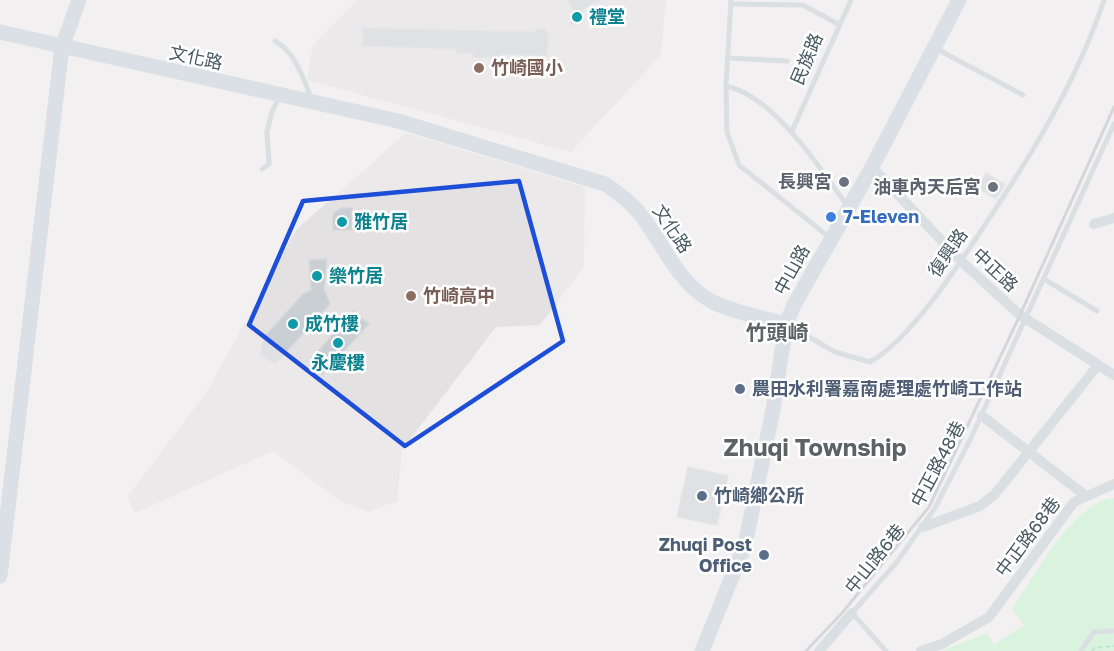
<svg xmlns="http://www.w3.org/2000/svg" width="1114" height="651" font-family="'Golos Text','Noto Sans TC',sans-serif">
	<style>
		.education { fill: #e4e1e3 }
		.green { fill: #bbf5c7 }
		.building { fill: #cacfd4; stroke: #d4d8dd; stroke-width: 1.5 }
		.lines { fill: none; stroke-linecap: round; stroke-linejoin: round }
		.path { stroke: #6ed892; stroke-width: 1.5; stroke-dasharray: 4.5 3; stroke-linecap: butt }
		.lane { stroke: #bdcbd2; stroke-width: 5 }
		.street { stroke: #bdcbd2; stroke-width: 10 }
		.secondary { stroke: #bccdd7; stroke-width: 15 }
		.rail { stroke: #b2b7bc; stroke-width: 3 }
		.marked { fill: none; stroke: #1d4ed8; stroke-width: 4.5; stroke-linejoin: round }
		.culture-dot { fill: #0f9aa8; stroke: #fff; stroke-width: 2 }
		.education-dot { fill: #8d6e63; stroke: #fff; stroke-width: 2 }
		.worship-dot { fill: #6b7280; stroke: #fff; stroke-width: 2 }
		.shop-dot { fill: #3f7fe0; stroke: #fff; stroke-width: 2 }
		.service-dot { fill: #5c6f8a; stroke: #fff; stroke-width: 2 }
		.labels { text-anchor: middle; stroke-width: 5; stroke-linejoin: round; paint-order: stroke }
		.culture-label { font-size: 18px; font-weight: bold; fill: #0d838f; stroke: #fff; text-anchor: start }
		.street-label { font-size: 18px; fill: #465961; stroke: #fff }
		.education-label { font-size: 18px; font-weight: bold; fill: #785e54; stroke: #fff; text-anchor: start }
		.worship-label { font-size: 18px; font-weight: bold; fill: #5b616d; stroke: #fff; text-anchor: end }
		.shop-label { font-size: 18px; font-weight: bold; fill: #366cbe; stroke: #fff; text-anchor: start }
		.service-label { font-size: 18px; font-weight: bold; fill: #4e5e75; stroke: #fff; text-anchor: start }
		.quarter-label { font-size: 21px; font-weight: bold; fill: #5c6367; stroke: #fff }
		.district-label { font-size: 24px; font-weight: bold; fill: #5c6367; stroke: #fff }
	</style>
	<rect width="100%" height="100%" fill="#f3f0f1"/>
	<g class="education">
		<polygon points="357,0 666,0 661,55 571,152 307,80 313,45"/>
		<polygon points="406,133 585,187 584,267 540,325 496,327 402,450 397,501 368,512 338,500 273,451 135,513 127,497 206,393 296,230"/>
	</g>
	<path class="green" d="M1114,498V651H942L987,633L994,645L1024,625L1012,609C1035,576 1072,503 1114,498Z"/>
	<g class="building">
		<polygon points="567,0 600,0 583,9 580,25 570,24 573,10"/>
		<polygon points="363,28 536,32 536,29 546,29 546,33 549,34 547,56 500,54 500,58 472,57 472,53 457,53 457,49 363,46"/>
		<polygon points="986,173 1005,185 996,199 978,188"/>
		<polygon points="341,208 352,208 352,230 333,230 333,214"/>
		<polygon points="327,259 324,289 330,304 275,364 260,355 264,337 303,294 311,290 309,260"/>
		<polygon points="353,311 369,324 322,375 309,362"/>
		<polygon points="688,467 728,476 717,525 677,517"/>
	</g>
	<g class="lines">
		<polyline class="path" points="1092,651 1094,648 1114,646"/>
		<g class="lane">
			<path d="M731,0L726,86C773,95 821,169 848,207"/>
			<polyline points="732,4 803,5 838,24"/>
			<path d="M275,41C296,53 303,78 312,100"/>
			<polyline points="937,49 1023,95"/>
			<polyline points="728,58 787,61"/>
			<polyline points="726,86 727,132 739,165 829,237"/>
			<polyline points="792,131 851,0"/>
			<polyline points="262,169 269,164 267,132 272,112 279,97"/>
			<polyline points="1044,279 1097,311"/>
			<path d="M788,325L835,352L870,362C906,342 946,283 969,249C1022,170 1074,90 1104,0"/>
			<polyline points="886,651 852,613 896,563 935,508 970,440 1114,124"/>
			<polyline points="1081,651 1094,632 1114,631"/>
		</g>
		<g class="street">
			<polyline points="872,167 961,261 1020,315 1114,375"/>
			<polyline points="1094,224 1114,218"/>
			<polyline points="982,416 1086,496"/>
			<polyline points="923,527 980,506 995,494 1098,365"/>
			<polyline points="819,651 852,613"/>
			<polyline points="921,651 942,644 989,617 1074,502 1114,484"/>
		</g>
		<g class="secondary">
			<path d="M0,32L398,121L605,184C621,195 636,206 646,222C667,251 680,286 715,303C736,313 764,318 786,324"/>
			<polyline points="0,576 62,47 79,0"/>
			<polyline points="702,651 745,545 773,410 786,324 794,305 872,167 959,0"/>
		</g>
		<polyline class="rail" points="806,651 842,613 929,507 1020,315 1114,107"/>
	</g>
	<path d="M0 0H1114V651H0ZM519,181L563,341L405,446L249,325L303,201Z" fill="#f3f0f1" fill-opacity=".55" fill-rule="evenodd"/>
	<path class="marked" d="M519,181L563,341L405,446L249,325L303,201Z"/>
	<g class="culture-dot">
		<circle cx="577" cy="17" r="6"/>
		<circle cx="342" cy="222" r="6"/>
		<circle cx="317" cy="276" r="6"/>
		<circle cx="293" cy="324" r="6"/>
		<circle cx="338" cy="343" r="6"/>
	</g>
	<g class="education-dot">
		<circle cx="479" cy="68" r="6"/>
		<circle cx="411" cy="296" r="6"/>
	</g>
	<g class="worship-dot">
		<circle cx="844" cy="182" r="6"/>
		<circle cx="993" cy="187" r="6"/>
	</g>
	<circle class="shop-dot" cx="831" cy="217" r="6"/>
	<g class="service-dot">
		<circle cx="740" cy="389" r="6"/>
		<circle cx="702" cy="496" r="6"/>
		<circle cx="764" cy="555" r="6"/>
	</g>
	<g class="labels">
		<g class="culture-label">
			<text x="589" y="23">禮堂</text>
			<text x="354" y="228">雅竹居</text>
			<text x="329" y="282">樂竹居</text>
			<text x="305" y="330">成竹樓</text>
			<text x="338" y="369" text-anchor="middle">永慶樓</text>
		</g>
		<g class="street-label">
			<text transform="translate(196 58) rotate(12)" y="6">文化路</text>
			<text transform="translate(807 59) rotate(-67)" y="6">民族路</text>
			<text transform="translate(672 229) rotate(56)" y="6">文化路</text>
			<text transform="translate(948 253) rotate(-55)" y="6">復興路</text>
			<text transform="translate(792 270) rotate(-61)" y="6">中山路</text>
			<text transform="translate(995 270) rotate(43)" y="6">中正路</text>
			<text transform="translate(938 464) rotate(-62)" y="6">中正路48巷</text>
			<text transform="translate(1028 537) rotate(-53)" y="6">中正路68巷</text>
			<text transform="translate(875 559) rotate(-51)" y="6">中山路6巷</text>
		</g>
		<g class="education-label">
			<text x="491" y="74">竹崎國小</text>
			<text x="423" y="302">竹崎高中</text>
		</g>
		<g class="worship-label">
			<text x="832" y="188">長興宮</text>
			<text x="981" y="193">油車內天后宮</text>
		</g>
		<g class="shop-label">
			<text x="843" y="223">7-Eleven</text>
		</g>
		<g class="service-label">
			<text x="752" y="395">農田水利署嘉南處理處竹崎工作站</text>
			<text x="714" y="502">竹崎鄉公所</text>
			<text x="752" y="551" text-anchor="end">Zhuqi Post<tspan x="752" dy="21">Office</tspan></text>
		</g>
		<g class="quarter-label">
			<text x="777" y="340">竹頭崎</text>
		</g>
		<g class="district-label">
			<text x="815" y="456">Zhuqi Township</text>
		</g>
	</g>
</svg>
